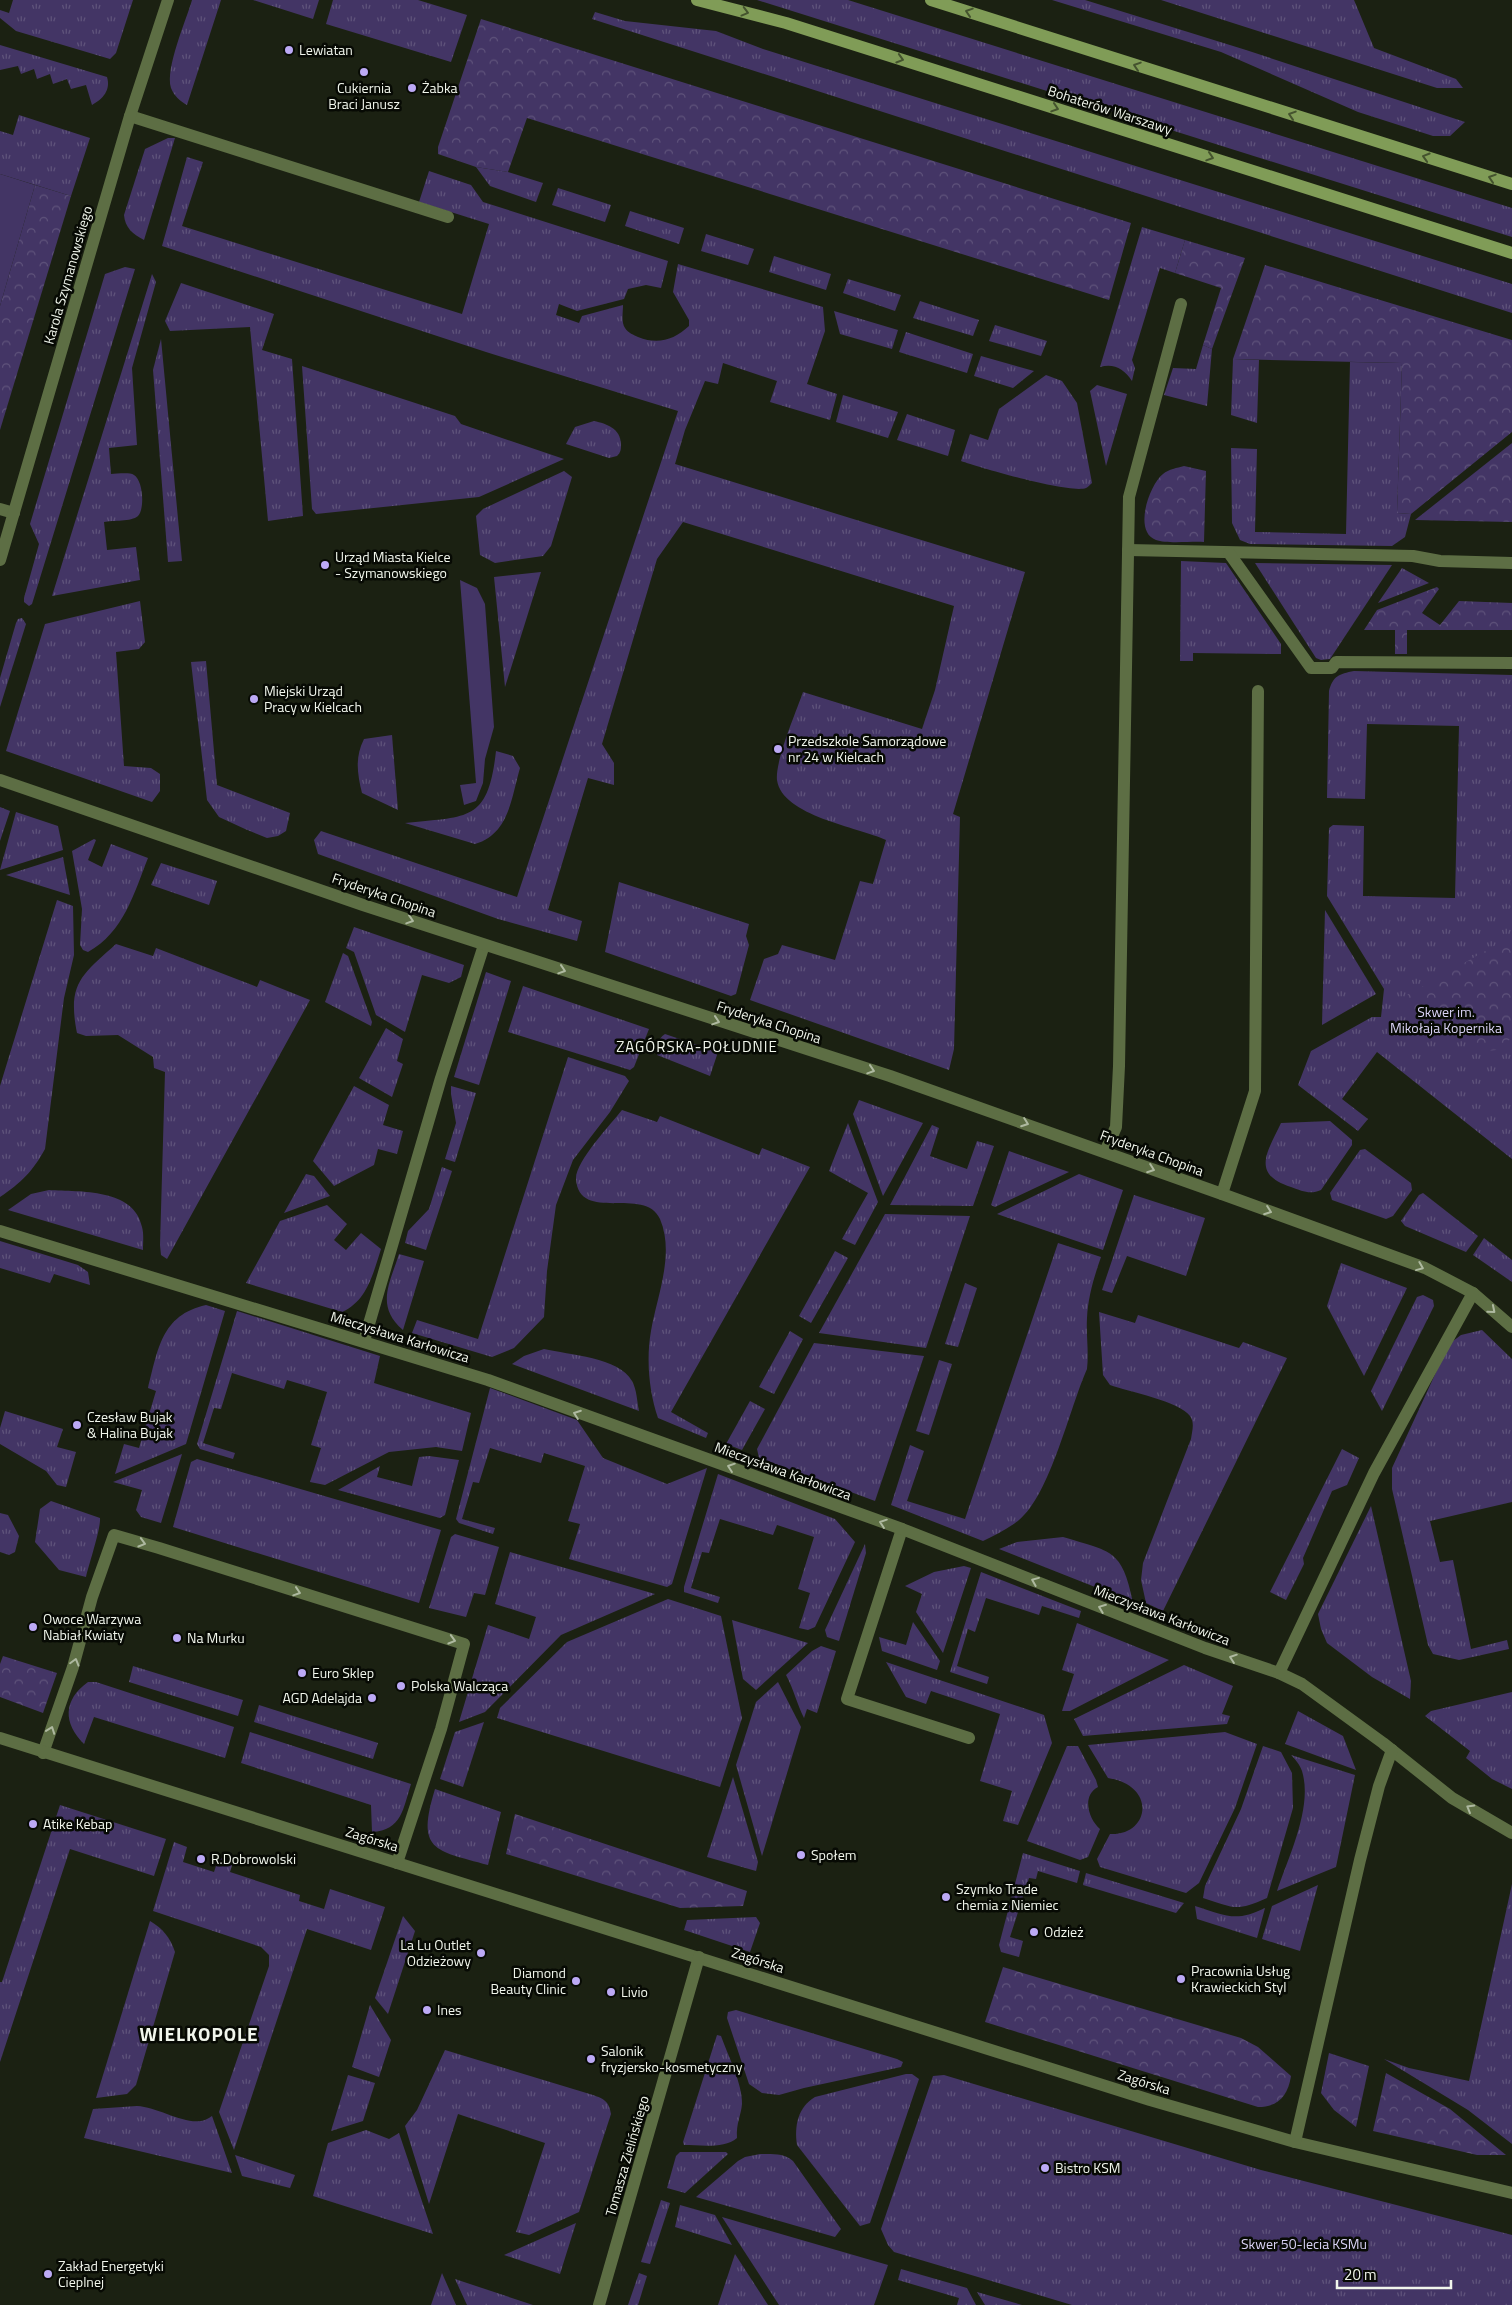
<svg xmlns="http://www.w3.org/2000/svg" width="1512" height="2305" font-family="'Titillium Web',sans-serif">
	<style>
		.grass { fill: url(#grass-tufts) }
		.forest { fill: url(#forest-crowns) }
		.garden { fill: #433565 }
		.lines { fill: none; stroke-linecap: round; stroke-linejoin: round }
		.lane { stroke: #5d6e44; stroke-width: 12 }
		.street { stroke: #5d6e44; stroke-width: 12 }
		.secondary { stroke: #809c57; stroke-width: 12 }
		.oneway { stroke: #44532e }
		.oneway2 { stroke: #aeb9a0 }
		.poi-dot { fill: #bca9f5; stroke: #070a04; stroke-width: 2 }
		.labels { text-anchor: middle; stroke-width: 5; stroke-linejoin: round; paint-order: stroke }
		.poi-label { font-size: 14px; fill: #f1f6ec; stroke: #070a04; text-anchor: start }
		.street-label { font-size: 14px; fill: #f1f6ec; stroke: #070a04 }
		.park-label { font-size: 14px; fill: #d9d2f4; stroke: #070a04 }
		.neighbourhood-label { font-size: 15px; letter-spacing: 1px; fill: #f1f6ec; stroke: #070a04 }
		.district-label { font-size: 19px; font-weight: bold; letter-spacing: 1px; fill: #f1f6ec; stroke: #070a04 }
	</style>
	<defs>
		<pattern id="grass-tufts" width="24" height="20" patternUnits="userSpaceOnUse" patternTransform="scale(1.25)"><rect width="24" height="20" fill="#433565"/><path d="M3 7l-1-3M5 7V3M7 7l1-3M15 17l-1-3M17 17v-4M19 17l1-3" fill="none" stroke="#5f537b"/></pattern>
		<pattern id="forest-crowns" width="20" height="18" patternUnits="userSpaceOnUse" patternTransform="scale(1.25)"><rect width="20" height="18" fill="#433565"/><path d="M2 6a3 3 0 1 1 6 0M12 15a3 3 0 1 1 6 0" fill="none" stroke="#5f537b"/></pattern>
	</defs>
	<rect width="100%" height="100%" fill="#1b2112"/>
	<g class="grass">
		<polygon points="13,0 133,0 116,53 110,59 16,31 0,18 0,10 9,13"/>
		<path d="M192,0H221L187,105C180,101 174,96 171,88C165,68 186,21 192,0Z"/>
		<polygon points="253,0 319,0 313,19"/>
		<polygon points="333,0 418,0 467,15 451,62 326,24"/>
		<polygon points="757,0 848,0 1512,208 1512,237"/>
		<polygon points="1052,0 1085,0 1246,50 1465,122 1450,136 1433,136 1358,112 1221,52"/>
		<polygon points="1161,0 1354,0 1374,48 1456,79 1463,88 1437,88"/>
		<polygon points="595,12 625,21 716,31 763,49 1512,284 1512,313 592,19"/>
		<path d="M0,45L107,77C111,90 103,99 92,105L86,85L71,89L67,79L53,84L50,74L37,79L34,69L21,74L18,66L0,70Z"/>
		<polygon points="19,115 90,138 71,196 0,174 0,131 13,135"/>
		<path d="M168,138H175L144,240C133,234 125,228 124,215L145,149Z"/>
		<path d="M187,157L203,162L182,226L462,314L489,224L419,202L429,171L471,185L483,202L668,261L661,288L646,285L628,289L624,299L577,311L559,304L556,315L579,323L582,316L623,305C623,312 621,322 625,328C628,333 634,335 638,337C658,345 674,340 689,326V320L673,292L678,264L823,307L825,331L807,384L837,394L830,420L770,402L777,381L723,363L718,384L705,381L685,430L675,464L1025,572L953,814L960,817L954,1049L949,1070L750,1000L764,959L778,954L782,945L835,960L860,881L873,884L886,840C858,827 782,816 777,780C775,761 796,712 803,692L922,729L935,690L954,606L683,522L657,559L602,744L614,763V785L588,778L548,910L582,921L577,941L498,919L318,854L314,840L321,831L517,897L678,411L486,352L162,246Z"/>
		<polygon points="476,167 508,172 543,183 536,202 490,186"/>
		<polygon points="558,188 611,205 605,222 552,205"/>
		<polygon points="630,211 684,228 679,244 625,226"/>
		<path d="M1142,227L1185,240L1175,273L1160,268L1132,360L1135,368L1132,381C1124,369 1114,363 1100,367Z"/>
		<polygon points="706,234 754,249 748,265 701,251"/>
		<polygon points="774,256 831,274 826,290 769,272"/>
		<polygon points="125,267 135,269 32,604 29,606 24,602 24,598 39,544 30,524 105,274"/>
		<path d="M152,274L156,282L132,368L137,445L109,448L111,474C117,474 129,472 134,475C143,480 145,509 138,516C131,522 113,520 104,522L107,550L136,547L140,580L52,596Z"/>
		<polygon points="848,279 901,295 895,311 843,293"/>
		<polygon points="181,283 274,314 262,350 292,359 303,516 268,521 250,327 170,331 165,321"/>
		<polygon points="920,301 979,320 973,336 913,318"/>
		<polygon points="834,311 898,330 892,349 840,334"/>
		<polygon points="995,325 1047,341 1041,356 989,341"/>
		<polygon points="906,332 973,354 967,373 899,352"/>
		<polygon points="161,339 182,561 168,562 153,370"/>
		<polygon points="1203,345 1212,349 1207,406 1164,395 1173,368 1196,369"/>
		<polygon points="981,356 1034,371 1013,388 974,376"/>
		<polygon points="1233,359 1259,360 1257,423 1231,415"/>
		<polygon points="1350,362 1402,363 1397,513 1411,514 1405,537 1392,546 1250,544 1240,540 1232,523 1231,448 1257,449 1255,532 1346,534"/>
		<polygon points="302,366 455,416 461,424 564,459 479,497 316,514 312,509"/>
		<path d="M1046,375L1062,381L1077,403L1092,483C1092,483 1087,488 1086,488C1070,494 981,468 961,461L970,434L988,440L999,409Z"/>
		<polygon points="1097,385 1127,394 1106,466 1090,391"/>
		<polygon points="843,395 898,412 888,438 836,422"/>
		<polygon points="907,414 955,430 948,456 897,440"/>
		<path d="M594,421C607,424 620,428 621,444C621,449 621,452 617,456L609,458L566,444L575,427Z"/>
		<polygon points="564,471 572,477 551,546 543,556 495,563 480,555 476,516 483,509"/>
		<polygon points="1181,561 1226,563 1281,644 1281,654 1193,653 1193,661 1180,661"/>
		<polygon points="1255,563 1392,565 1330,659 1321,660 1316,658"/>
		<polygon points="1402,568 1429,583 1378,603"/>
		<polygon points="541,572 505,687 494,577"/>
		<polygon points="140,601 145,642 139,649 116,652 124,766 151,768 160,774 160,791 152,802 6,751 45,624"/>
		<polygon points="22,618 26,624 0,707 0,678 16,623 18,619"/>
		<polygon points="206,661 217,785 290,813 286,831 278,836 267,838 245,829 219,817 207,800 191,662"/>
		<path d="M1354,671L1512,675V1159L1377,1052L1342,1099L1368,1119L1358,1131L1298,1085L1311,1051L1372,1017H1381L1384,989L1327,896L1329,828L1333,825L1364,826L1363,896L1455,898L1459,726L1367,724L1365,799L1327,798L1329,691C1333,676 1339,674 1354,671Z"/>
		<path d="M392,735L398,810L362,793C357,773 355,757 364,739Z"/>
		<path d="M496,751L513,756L520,768C511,799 509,834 475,844L405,823C468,816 488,823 496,751Z"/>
		<polygon points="0,807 10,811 0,841"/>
		<polygon points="16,812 58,826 63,850 0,870"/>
		<path d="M94,839L96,840L88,860L102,867L111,844L148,858C134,893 124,932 88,952L83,950L80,945L82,909L72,851Z"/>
		<polygon points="63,857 70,895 6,875"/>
		<polygon points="161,863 217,881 209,905 151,885"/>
		<polygon points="619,882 749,924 746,936 749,945 736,994 731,996 605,952"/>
		<path d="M57,900L73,906L74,955L64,998L45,1149C33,1171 21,1183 0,1197V1086Z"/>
		<polygon points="1325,910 1376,994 1322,1025"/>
		<polygon points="354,927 464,965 461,977 449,983 422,975 405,1032 376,1015 354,952 346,948"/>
		<path d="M116,944L153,956L156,948L257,987L260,980L310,1000L167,1259L161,1255L160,1245L165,1072L154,1068L153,1057L118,1035L86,1036L77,1033C67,983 82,975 116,944Z"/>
		<polygon points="343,953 348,956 372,1022 371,1026 325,1002"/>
		<polygon points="486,972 511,981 479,1085 454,1077"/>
		<polygon points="523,986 649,1029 634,1067 630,1070 508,1032"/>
		<polygon points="386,1028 403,1039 397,1061 403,1064 392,1097 359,1078"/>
		<path d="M665,1034L718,1052L710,1076L657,1055C657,1046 657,1039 665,1034Z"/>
		<polygon points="568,1057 625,1076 629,1081 610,1112 573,1160 556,1205 547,1271 544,1317 514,1348 492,1357 412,1333 417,1320 478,1339"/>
		<polygon points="354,1086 389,1105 383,1125 403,1131 397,1154 378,1149 374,1165 334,1186 313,1161"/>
		<polygon points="451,1086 476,1093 455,1162 445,1159 456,1123 451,1094"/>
		<polygon points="859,1100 923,1123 883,1196 853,1114"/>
		<path d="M622,1110L657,1122L660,1116L759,1155L762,1148L810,1167L671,1412L708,1433L706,1438L658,1418C649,1392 646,1359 651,1331C657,1296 675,1254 660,1219C645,1185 579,1224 576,1179C575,1162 611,1124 622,1110Z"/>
		<path d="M1330,1121L1352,1140V1145L1321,1190C1310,1195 1302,1191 1291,1187C1250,1174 1268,1151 1281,1123Z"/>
		<polygon points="848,1123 878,1202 855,1245 842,1239 868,1193 829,1171"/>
		<polygon points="932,1125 939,1128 930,1156 967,1169 977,1141 994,1146 973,1206 890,1205"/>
		<polygon points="1365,1149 1411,1183 1412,1190 1393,1216 1386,1219 1332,1200 1330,1193 1360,1150"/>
		<polygon points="1009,1151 1069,1172 995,1207 991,1205"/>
		<polygon points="442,1167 452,1171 426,1250 405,1243 408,1231 429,1209"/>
		<polygon points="306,1174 314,1176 330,1196 284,1213"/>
		<polygon points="1079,1174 1123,1190 1103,1250 997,1214"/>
		<path d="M49,1190C80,1192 134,1188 142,1227C144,1234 143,1243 143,1250L8,1210L31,1194Z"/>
		<polygon points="1423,1193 1478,1236 1466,1252 1405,1226 1401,1221 1419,1195"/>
		<polygon points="1134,1195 1205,1218 1186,1276 1127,1256 1112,1293 1102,1290"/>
		<path d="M327,1205L347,1224L334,1240L346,1250L361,1233L381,1249C373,1274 367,1301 342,1312L246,1283L280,1221Z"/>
		<polygon points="885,1214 970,1216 926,1348 819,1333"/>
		<polygon points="1484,1238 1512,1260 1512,1282 1473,1255"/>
		<polygon points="0,1241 78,1265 88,1272 90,1285 54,1274 50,1283 0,1268"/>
		<path d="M1058,1243L1101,1257C1094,1277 1088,1297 1087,1318C1086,1336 1089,1352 1087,1369C1070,1407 1050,1495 1019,1520C1008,1529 995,1535 983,1541L891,1505L910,1445L924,1451L907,1501L965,1519Z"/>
		<polygon points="835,1251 848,1258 811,1323 799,1316"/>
		<path d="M399,1254L424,1261L403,1330C375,1306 390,1283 399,1254Z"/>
		<polygon points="1341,1263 1407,1288 1364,1376 1327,1306"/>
		<polygon points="965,1283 977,1288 958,1347 945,1344"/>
		<polygon points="1423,1295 1433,1300 1434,1306 1382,1411 1371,1391 1417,1297"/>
		<path d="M206,1305L225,1311L186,1444L115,1474L124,1444L139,1448L156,1391L148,1388C158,1350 161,1315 206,1305Z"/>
		<polygon points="237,1311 380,1356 374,1383 471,1413 462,1451 436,1447 389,1452 325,1485 310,1482 321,1448 311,1445 327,1392 287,1380 284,1389 232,1373 221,1409 214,1408 203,1443 235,1453 233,1459 200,1449 197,1444"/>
		<path d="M1099,1312L1135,1323L1138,1315L1239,1348L1243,1342L1287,1358L1163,1611L1146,1603L1141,1580L1143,1563L1191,1439C1192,1431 1195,1423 1190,1416C1181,1402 1127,1391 1110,1385L1103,1375Z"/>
		<polygon points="1482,1330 1512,1359 1512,1502 1430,1521 1440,1562 1453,1560 1471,1649 1507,1640 1509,1649 1459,1660 1433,1654 1428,1645 1392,1489 1392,1468 1449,1344 1461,1335"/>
		<polygon points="790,1331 803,1339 774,1394 759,1387"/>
		<polygon points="814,1343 924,1356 875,1501 759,1458 757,1449"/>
		<path d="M544,1349C569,1355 619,1357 632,1381C637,1390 637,1402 639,1411L512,1364L524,1356Z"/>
		<polygon points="939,1360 952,1364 929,1435 916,1431"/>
		<polygon points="490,1388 577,1420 603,1458 667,1484 707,1468 672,1584 667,1587 569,1559 580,1524 568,1521 585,1466 544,1453 541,1463 490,1448 479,1483 473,1482 462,1519 495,1528 493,1534 459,1523 456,1519"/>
		<polygon points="750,1401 765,1409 742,1450 726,1444"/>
		<polygon points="5,1411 63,1429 57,1447 76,1452 66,1487 57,1485 46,1471 0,1444 0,1428"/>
		<polygon points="1342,1449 1359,1458 1347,1485 1332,1491 1303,1558 1304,1564 1286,1600 1270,1592"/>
		<polygon points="182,1454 161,1523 141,1517 136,1510 142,1490 113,1482"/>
		<polygon points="429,1456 459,1460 445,1515 440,1518 338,1490 380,1466 377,1477 412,1486 419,1457"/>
		<polygon points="197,1459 441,1530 419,1603 173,1527 191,1462"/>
		<polygon points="718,1474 835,1519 855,1542 815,1627 808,1630 799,1628 810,1593 798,1589 814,1537 777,1525 773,1535 720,1519 709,1553 702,1552 691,1588 720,1597 718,1603 684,1592 684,1587"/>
		<path d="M51,1501L100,1518C101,1528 89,1564 86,1577L59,1570L35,1542L40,1509Z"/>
		<polygon points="1371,1506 1411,1681 1410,1699 1372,1677 1327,1643 1321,1629 1318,1614"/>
		<polygon points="0,1513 8,1515 19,1536 15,1552 9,1555 0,1552"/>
		<polygon points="455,1534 499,1547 485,1595 474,1593 466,1617 429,1608 451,1537"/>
		<path d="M1063,1537C1112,1552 1122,1549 1133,1602L999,1549L1017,1542Z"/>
		<polygon points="865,1544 866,1553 839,1641 827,1637 825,1630"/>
		<polygon points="510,1552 655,1594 561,1635 485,1712 459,1722 488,1625 529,1639 536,1617 495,1604"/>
		<polygon points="964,1566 971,1568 943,1653 916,1612 922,1594 905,1586 934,1572"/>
		<polygon points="981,1572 1081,1611 1079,1618 1042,1606 1039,1615 986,1598 975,1632 968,1629 957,1666 989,1677 987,1684 950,1672"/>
		<polygon points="668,1599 721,1616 742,1718 720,1787 497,1718 500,1708 567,1642"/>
		<polygon points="732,1620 808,1643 756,1690 743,1679"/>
		<polygon points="913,1622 940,1661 937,1670 882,1651 879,1637 906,1645"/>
		<polygon points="1077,1623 1169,1660 1070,1711 1062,1711 1074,1674 1062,1670"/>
		<path d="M821,1646L836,1651L817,1713L807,1709L804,1718C797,1704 794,1690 786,1675L812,1651Z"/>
		<polygon points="886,1662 1044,1715 1052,1743 1018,1825 1003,1821 1012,1791 980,1781 1000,1714 931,1691 926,1704 906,1697"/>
		<polygon points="1184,1665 1233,1686 1222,1714 1230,1716 1227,1724 1083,1736 1074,1719"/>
		<polygon points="133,1666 243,1700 238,1716 129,1682"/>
		<path d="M88,1682H96L234,1727L225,1758L94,1717L84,1744C63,1723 63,1700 88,1682Z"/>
		<polygon points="778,1682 801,1727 762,1856 736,1765 756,1702"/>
		<polygon points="1512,1692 1512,1789 1492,1779 1466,1758 1470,1751 1425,1716 1431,1711"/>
		<polygon points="259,1705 378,1743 373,1759 254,1722"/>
		<polygon points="1298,1711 1343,1736 1356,1770 1285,1744"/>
		<polygon points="484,1722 463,1787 440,1779 455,1732"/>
		<path d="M250,1732L411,1784C403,1809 402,1830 372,1832L371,1805L241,1763Z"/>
		<path d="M1225,1732L1257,1744L1235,1808L1199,1883L1186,1893L1100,1867L1097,1859L1110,1834C1149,1836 1158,1786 1108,1778L1088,1745Z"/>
		<path d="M1067,1746H1078L1096,1780L1098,1787C1081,1796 1089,1820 1100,1829L1088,1857L1080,1860L1027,1841Z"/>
		<path d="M1263,1746L1281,1752L1292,1773L1293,1808L1267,1898C1235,1912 1235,1908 1203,1898L1205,1886L1241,1809Z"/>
		<path d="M1291,1755L1355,1775L1336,1867L1277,1891C1289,1856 1313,1807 1302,1771C1300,1765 1295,1759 1291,1755Z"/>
		<polygon points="733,1777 758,1862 756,1871 707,1857"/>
		<path d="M435,1789L501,1812L488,1865C434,1850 416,1851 435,1789Z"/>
		<polygon points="60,1805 166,1839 154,1876 70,1849 0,2062 0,1982 2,1982"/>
		<polygon points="174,1842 187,1847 183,1862 214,1872 219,1857 233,1862 230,1872 300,1895 299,1901 324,1909 330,1889 385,1907 371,1950 307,1929 234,2150 219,2112 269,1966 269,1955 261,1947 153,1911"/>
		<polygon points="1023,1853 1080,1871 1077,1883 1038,1871 1036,1879 1029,1878 1010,1937 1023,1941 1019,1957 1001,1952 999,1945"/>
		<polygon points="1086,1873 1184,1903 1176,1913 1083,1885"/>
		<polygon points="1512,1884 1512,2144 1468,2110 1384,2059 1409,2068 1469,2081"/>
		<polygon points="1318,1885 1300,1951 1262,1939 1272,1906"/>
		<path d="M1195,1906C1225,1915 1235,1923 1265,1908L1257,1938L1197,1919Z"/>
		<polygon points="403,1916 415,1931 388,2014 375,1998"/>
		<polygon points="756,1917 760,1923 750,1952 684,1930 687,1920"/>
		<path d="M150,1921C163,1929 170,1937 175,1952L136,2085L127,2094L96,2098Z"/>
		<polygon points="370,2005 391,2040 379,2077 352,2067"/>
		<polygon points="736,2010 897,2059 903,2062 901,2067 804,2088 779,2095 762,2093 749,2084 727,2018 728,2012"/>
		<path d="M717,2035L721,2036C727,2053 743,2085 742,2104C741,2116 736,2123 737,2138C724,2149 700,2145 684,2145L683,2142Z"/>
		<path d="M445,2050L593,2095C604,2099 609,2101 611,2114L579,2212L529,2235L516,2232L545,2143L458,2114L429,2204L405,2126L417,2110Z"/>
		<path d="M906,2074H912L919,2079L870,2223L860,2226L797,2145C794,2126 798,2107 815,2097Z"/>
		<polygon points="348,2075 375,2083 363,2121 331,2131"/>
		<polygon points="944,2075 1261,2170 1512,2235 1512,2305 1072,2305 894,2252 888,2245 881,2229 933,2076"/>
		<path d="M137,2106C157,2107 183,2124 201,2121C204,2121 209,2118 212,2116L232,2173L84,2138L93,2109Z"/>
		<polygon points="366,2130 389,2139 399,2133 433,2234 313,2196 328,2143"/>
		<polygon points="680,2152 726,2152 728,2154 685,2193 667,2188 676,2156"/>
		<path d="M760,2154C771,2154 785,2153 793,2161L841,2229L835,2237L696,2197L738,2161L745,2157Z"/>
		<polygon points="235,2155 295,2175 290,2188 242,2176"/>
		<polygon points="661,2200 670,2203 650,2264 641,2262"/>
		<polygon points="680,2205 715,2215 732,2245 675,2227"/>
		<polygon points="722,2217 888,2265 874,2305 779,2305"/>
		<polygon points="576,2223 560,2274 504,2255"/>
		<polygon points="735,2254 768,2305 718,2305"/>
		<polygon points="901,2269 967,2288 976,2305 957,2305 959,2298 898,2280"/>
		<polygon points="442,2273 456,2305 431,2305"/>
		<polygon points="639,2273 647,2276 638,2305 628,2305"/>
		<polygon points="455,2279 533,2305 467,2305"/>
		<polygon points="977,2292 1022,2305 985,2305"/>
	</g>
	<g class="forest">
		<polygon points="481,19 1131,223 1109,300 527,118 508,172 476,167 438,154 438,147"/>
		<polygon points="35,185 71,196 0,430 0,306"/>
		<polygon points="1185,240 1245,258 1212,349 1203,345 1221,288 1175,273"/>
		<polygon points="1265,265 1512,340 1512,432 1411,514 1397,513 1402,363 1233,359"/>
		<polygon points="1512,443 1512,522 1415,520"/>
		<path d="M1184,466L1206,471L1204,542C1192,541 1167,544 1156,540C1133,532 1149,485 1163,474C1169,469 1177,468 1184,466Z"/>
		<polygon points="1437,587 1439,589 1422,613 1440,625 1459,601 1512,603 1512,630 1407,630 1407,654 1395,654 1395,630 1364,630 1377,610"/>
		<polygon points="1512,793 1512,916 1510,917"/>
		<polygon points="1512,936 1512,1038 1496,1050 1488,1051 1408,1011 1404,1004 1407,995"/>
		<polygon points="3,1656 57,1673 43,1713 0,1697 0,1664"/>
		<polygon points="515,1814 747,1891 743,1906 680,1908 506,1854"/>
		<path d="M1003,1967L1241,2038L1258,2047L1291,2076C1288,2096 1278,2107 1258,2107L985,2022Z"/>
		<polygon points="1329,2053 1369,2066 1356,2127 1334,2110 1321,2093"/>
		<polygon points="1386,2073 1450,2109 1506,2155 1477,2155 1373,2131"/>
	</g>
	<g class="garden">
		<polygon points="0,174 35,185 0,306"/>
		<polygon points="460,580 477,588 485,604 494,727 485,759 483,783 476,801 464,805 460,785 476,783"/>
	</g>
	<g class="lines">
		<g class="lane">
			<polyline points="130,116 448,217"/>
			<polyline points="0,509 14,513"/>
			<polyline points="1128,550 1413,556 1440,561 1512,563"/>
			<polyline points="1229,553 1311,668 1332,668 1336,662 1512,663"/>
			<polyline points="1105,1152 1116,1127 1119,1066 1129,497 1181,304"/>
			<polyline points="1222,1194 1255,1091 1258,691"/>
			<polyline points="364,1341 441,1078 484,945"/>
			<polyline points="902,1529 847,1699 969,1738"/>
			<polyline points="43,1753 73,1667 92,1597 114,1535 159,1548 464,1644 441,1729 397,1863"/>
		</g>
		<g class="street">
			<polyline points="0,560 130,116 168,0"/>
			<polyline points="0,780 363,905 890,1076 1222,1194 1425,1268 1473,1293 1512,1327"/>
			<polyline points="0,1231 488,1380 902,1529 1205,1648 1279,1673 1302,1684 1383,1743 1452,1798 1512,1833"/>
			<polyline points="1279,1673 1374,1473 1473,1293"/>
			<polyline points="0,1738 1150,2100 1295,2142 1512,2193"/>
			<polyline points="1295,2142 1360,1860 1379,1786 1392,1750"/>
			<polyline points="599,2305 699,1957"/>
		</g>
		<g class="secondary">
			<polyline points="697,0 786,23 1512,253"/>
			<polyline points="931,0 1512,184"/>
		</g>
	</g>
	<defs><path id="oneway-chevron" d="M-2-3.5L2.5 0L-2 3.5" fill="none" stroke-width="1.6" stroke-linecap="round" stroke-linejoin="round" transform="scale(1.25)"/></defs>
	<g class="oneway">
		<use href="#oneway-chevron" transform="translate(745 12) rotate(15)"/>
		<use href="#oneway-chevron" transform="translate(969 12) rotate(-162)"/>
		<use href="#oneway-chevron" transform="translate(900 59) rotate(17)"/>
		<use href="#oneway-chevron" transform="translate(1137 66) rotate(-162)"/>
		<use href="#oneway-chevron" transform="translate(1055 108) rotate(18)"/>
		<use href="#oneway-chevron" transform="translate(1292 115) rotate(-162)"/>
		<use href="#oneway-chevron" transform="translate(1210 157) rotate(18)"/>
		<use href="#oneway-chevron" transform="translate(1426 157) rotate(-163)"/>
		<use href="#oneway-chevron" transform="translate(1492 178) rotate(-162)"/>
	</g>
	<g class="oneway2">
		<use href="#oneway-chevron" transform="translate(410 920) rotate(18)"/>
		<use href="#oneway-chevron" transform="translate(562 970) rotate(18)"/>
		<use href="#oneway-chevron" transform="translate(716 1021) rotate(18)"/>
		<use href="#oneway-chevron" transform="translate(871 1070) rotate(18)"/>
		<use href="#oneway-chevron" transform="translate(1025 1123) rotate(20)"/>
		<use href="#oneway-chevron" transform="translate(1151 1169) rotate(20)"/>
		<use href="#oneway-chevron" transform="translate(1268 1211) rotate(20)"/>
		<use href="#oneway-chevron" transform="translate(1420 1267) rotate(22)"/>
		<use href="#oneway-chevron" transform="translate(1492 1310) rotate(40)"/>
		<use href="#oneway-chevron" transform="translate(577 1414) rotate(-160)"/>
		<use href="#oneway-chevron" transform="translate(731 1467) rotate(-161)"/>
		<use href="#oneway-chevron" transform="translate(883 1523) rotate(-161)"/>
		<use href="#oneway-chevron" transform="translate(142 1543) rotate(16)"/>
		<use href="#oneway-chevron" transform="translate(1035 1581) rotate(-158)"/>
		<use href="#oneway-chevron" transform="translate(297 1592) rotate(18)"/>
		<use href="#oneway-chevron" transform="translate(1102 1608) rotate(-159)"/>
		<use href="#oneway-chevron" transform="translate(452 1640) rotate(16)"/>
		<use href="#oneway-chevron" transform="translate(1233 1658) rotate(-161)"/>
		<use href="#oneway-chevron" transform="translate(75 1662) rotate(-74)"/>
		<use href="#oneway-chevron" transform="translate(51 1730) rotate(-70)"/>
		<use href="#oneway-chevron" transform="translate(1470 1808) rotate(-150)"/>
	</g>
	<g class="poi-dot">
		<circle cx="289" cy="50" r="5"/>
		<circle cx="364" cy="72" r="5"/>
		<circle cx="412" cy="88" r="5"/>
		<circle cx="325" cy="565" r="5"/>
		<circle cx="254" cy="699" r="5"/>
		<circle cx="778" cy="749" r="5"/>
		<circle cx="77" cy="1425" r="5"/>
		<circle cx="33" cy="1627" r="5"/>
		<circle cx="177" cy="1638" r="5"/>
		<circle cx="302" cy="1673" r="5"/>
		<circle cx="401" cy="1686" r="5"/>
		<circle cx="372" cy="1698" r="5"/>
		<circle cx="33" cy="1824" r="5"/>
		<circle cx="801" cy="1855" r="5"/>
		<circle cx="201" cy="1859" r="5"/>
		<circle cx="946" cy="1897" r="5"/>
		<circle cx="1034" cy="1932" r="5"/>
		<circle cx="481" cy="1953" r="5"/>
		<circle cx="1181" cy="1979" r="5"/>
		<circle cx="576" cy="1981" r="5"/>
		<circle cx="611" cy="1992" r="5"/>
		<circle cx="427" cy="2010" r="5"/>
		<circle cx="591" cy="2059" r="5"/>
		<circle cx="1045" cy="2168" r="5"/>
		<circle cx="48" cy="2274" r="5"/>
	</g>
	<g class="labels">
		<g class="poi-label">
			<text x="299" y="55">Lewiatan</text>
			<text x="364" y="93" text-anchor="middle">Cukiernia<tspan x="364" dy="16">Braci Janusz</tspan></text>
			<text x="422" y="93">Żabka</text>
			<text x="335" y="562">Urząd Miasta Kielce<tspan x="335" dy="16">- Szymanowskiego</tspan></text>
			<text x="264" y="696">Miejski Urząd<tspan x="264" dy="16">Pracy w Kielcach</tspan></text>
			<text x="788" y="746">Przedszkole Samorządowe<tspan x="788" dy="16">nr 24 w Kielcach</tspan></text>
			<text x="87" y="1422">Czesław Bujak<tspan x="87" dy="16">&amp; Halina Bujak</tspan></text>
			<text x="43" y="1624">Owoce Warzywa<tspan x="43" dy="16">Nabiał Kwiaty</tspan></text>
			<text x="187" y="1643">Na Murku</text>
			<text x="312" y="1678">Euro Sklep</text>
			<text x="411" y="1691">Polska Walcząca</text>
			<text x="362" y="1703" text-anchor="end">AGD Adelajda</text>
			<text x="43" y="1829">Atike Kebap</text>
			<text x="811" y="1860">Społem</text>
			<text x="211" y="1864">R.Dobrowolski</text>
			<text x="956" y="1894">Szymko Trade<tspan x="956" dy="16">chemia z Niemiec</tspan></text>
			<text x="1044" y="1937">Odzież</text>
			<text x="471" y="1950" text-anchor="end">La Lu Outlet<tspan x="471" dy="16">Odzieżowy</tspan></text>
			<text x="1191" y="1976">Pracownia Usług<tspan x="1191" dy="16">Krawieckich Styl</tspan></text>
			<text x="566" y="1978" text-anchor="end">Diamond<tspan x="566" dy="16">Beauty Clinic</tspan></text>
			<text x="621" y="1997">Livio</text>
			<text x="437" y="2015">Ines</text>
			<text x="601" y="2056">Salonik<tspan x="601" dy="16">fryzjersko-kosmetyczny</tspan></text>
			<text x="1055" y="2173">Bistro KSM</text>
			<text x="58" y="2271">Zakład Energetyki<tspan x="58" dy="16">Cieplnej</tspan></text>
		</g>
		<g class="street-label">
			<text transform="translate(1110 110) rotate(18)" y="5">Bohaterów Warszawy</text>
			<text transform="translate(68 275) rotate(-74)" y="5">Karola Szymanowskiego</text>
			<text transform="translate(384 895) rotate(19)" y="5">Fryderyka Chopina</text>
			<text transform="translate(769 1022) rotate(18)" y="5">Fryderyka Chopina</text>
			<text transform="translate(1152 1153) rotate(20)" y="5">Fryderyka Chopina</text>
			<text transform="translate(400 1337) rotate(17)" y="5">Mieczysława Karłowicza</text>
			<text transform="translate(783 1471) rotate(20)" y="5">Mieczysława Karłowicza</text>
			<text transform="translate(1162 1615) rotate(21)" y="5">Mieczysława Karłowicza</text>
			<text transform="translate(372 1839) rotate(17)" y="5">Zagórska</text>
			<text transform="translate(758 1960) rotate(18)" y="5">Zagórska</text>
			<text transform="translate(1144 2082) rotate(17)" y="5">Zagórska</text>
			<text transform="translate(627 2156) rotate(-74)" y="5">Tomasza Zielińskiego</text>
		</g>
		<g class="park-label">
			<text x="1446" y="1017">Skwer im.<tspan x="1446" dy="16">Mikołaja Kopernika</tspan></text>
			<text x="1304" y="2249">Skwer 50-lecia KSMu</text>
		</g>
		<g class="neighbourhood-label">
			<text x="697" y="1052">ZAGÓRSKA-POŁUDNIE</text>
		</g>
		<g class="district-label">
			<text x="199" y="2041">WIELKOPOLE</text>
		</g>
	</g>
	<path d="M1337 2280v8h114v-8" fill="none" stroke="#f1f6ec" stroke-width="2.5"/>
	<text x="1344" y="2280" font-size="15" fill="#f1f6ec" stroke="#070a04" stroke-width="4" paint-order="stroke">20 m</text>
</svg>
